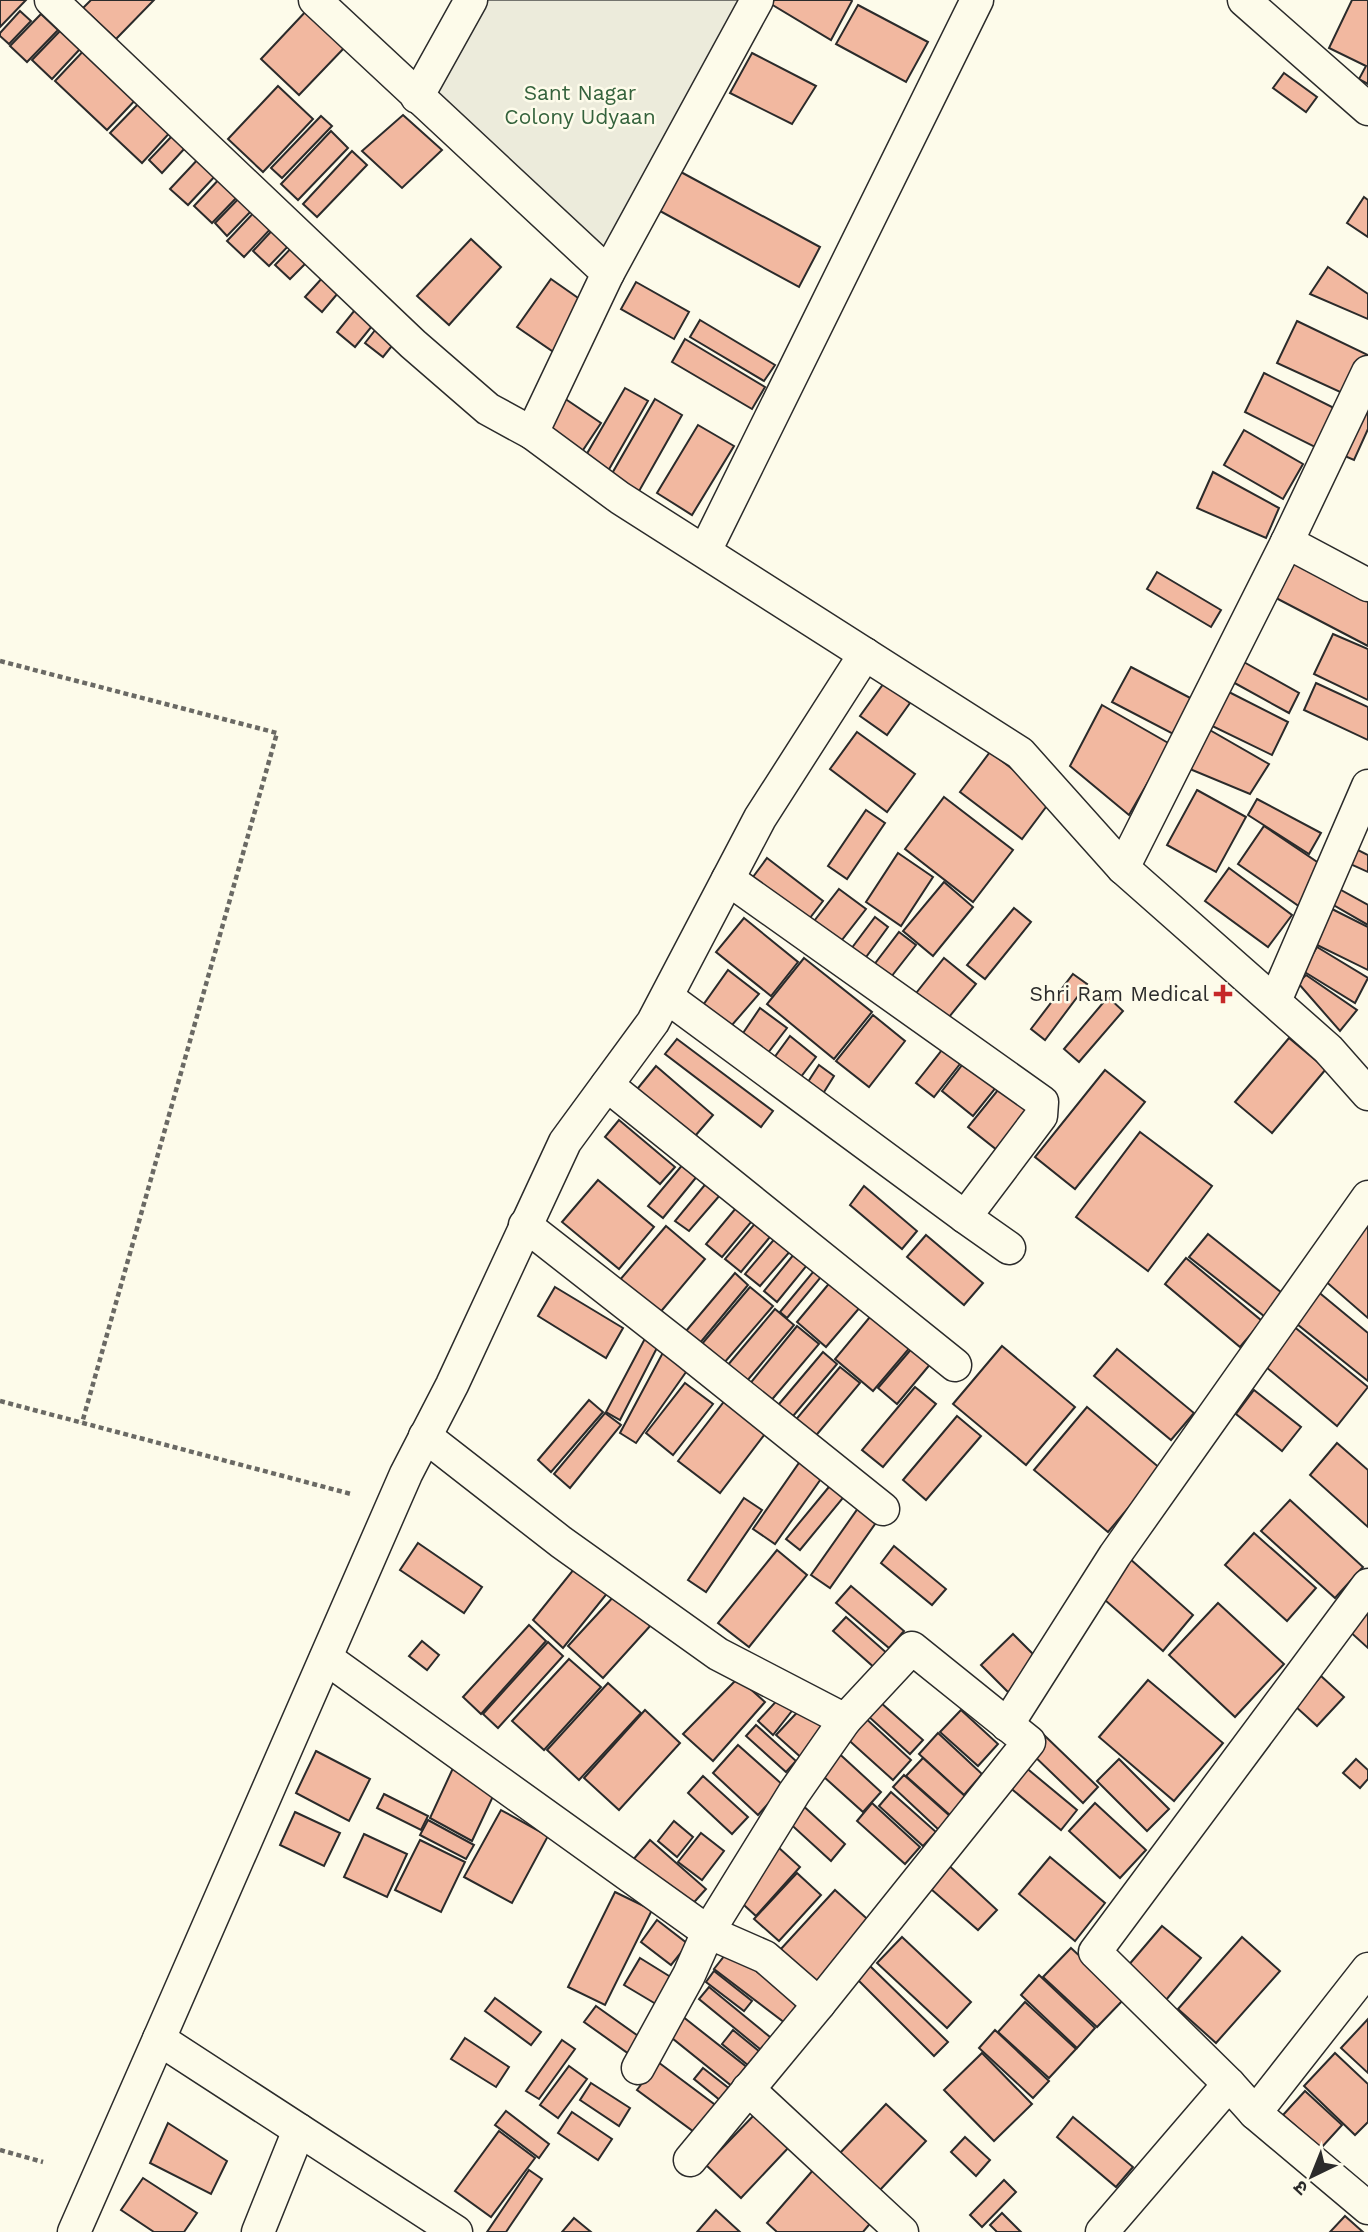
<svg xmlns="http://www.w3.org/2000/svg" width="1368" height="2232" font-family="'Work Sans','Noto Sans Devanagari',sans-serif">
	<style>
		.green { fill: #ecebdb; stroke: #74746e; stroke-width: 2 }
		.building { fill: #f2b8a0; stroke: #2b2b2b; stroke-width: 2 }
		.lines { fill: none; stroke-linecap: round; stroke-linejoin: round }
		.minor-casing { stroke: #2b2b2b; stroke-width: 35 }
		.path { stroke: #6a6964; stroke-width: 4.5; stroke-dasharray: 5 3.5; stroke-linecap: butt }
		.minor { stroke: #fdfbea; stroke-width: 32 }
		.poi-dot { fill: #c62828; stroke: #fdfbea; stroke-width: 2.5 }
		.labels { text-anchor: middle; stroke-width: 5; stroke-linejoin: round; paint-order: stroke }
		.park-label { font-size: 21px; fill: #34623c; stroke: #fdfbea }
		.poi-label { font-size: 21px; fill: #2b2b2b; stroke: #fdfbea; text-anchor: end }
	</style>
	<rect width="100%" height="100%" fill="#fdfbea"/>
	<polygon class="green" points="471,0 757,0 608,273 417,97"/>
	<g class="building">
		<polygon points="0,0 26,0 0,27"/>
		<polygon points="91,0 154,0 116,39 83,8"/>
		<polygon points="774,0 851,0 852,1 831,40 771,4"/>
		<polygon points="1352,0 1368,0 1368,84 1359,79 1366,66 1329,48"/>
		<polygon points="858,5 928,42 906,82 836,44"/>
		<polygon points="308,9 346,46 299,95 261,59"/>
		<polygon points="20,11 31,21 9,44 0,36 0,33"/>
		<polygon points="41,14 58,30 27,62 10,46"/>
		<polygon points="60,31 80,49 52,79 32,60"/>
		<polygon points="88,46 140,95 107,130 55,81"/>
		<polygon points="752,53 816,86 792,124 730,93"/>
		<polygon points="1284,73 1317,97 1306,112 1273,88"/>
		<polygon points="278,86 313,119 263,172 228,139"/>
		<polygon points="143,99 174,128 142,163 110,133"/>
		<polygon points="403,115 442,150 402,188 362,151"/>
		<polygon points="321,116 332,126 282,178 271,168"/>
		<polygon points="331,131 348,148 298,200 281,184"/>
		<polygon points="172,136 185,148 162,173 149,160"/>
		<polygon points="352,151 367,165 317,217 303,204"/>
		<polygon points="200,157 217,174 188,205 170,189"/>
		<polygon points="679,171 820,247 799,287 660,211"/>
		<polygon points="222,176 240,194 212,223 194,206"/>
		<polygon points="243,194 256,206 227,236 215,223"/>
		<polygon points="1364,197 1368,200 1368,237 1347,223"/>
		<polygon points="259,207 276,223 244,257 227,241"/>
		<polygon points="278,224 294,240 269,266 253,251"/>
		<polygon points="471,239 501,267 449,325 417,296"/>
		<polygon points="297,242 312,257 290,279 275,265"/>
		<polygon points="333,266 349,280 322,312 305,297"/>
		<polygon points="1328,267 1368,294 1368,319 1310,294"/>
		<polygon points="551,279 591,307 558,355 517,327"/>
		<polygon points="636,282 689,312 674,339 621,309"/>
		<polygon points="363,300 381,315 355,347 337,332"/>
		<polygon points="390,311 408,326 383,357 365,343"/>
		<polygon points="700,320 775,365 764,381 690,337"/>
		<polygon points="1297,321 1368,355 1368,360 1351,397 1277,363"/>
		<polygon points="685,339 765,387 752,409 672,362"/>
		<polygon points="1264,373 1342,412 1323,451 1245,412"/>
		<polygon points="625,388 648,401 608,471 585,457"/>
		<polygon points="564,398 601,423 581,453 544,429"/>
		<polygon points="655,399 682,415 638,493 610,477"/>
		<polygon points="1360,411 1368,414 1368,429 1354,460 1340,454"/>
		<polygon points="698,425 734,446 692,515 657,493"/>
		<polygon points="1244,430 1303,464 1283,499 1224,465"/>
		<polygon points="1213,472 1279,508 1266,538 1197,508"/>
		<polygon points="1296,560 1368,597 1368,646 1276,598"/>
		<polygon points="1157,572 1221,610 1211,627 1147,589"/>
		<polygon points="1333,634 1368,649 1368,700 1314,674"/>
		<polygon points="1242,661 1299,693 1289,713 1231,681"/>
		<polygon points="1131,667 1198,702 1179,737 1112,702"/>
		<polygon points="884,683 910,703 887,735 860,716"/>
		<polygon points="1316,683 1368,707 1368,740 1304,710"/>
		<polygon points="1221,688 1288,722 1272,755 1204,722"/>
		<polygon points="1102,705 1170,744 1129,815 1070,766"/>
		<polygon points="1208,729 1269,764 1250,794 1185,767"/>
		<polygon points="857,732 915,774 887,812 830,769"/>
		<polygon points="990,752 1052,799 1022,839 960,792"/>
		<polygon points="1197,790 1246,817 1216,872 1167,845"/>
		<polygon points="944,797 1013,850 973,902 905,849"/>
		<polygon points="1257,799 1321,833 1309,854 1248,815"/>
		<polygon points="866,810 885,823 847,879 828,866"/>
		<polygon points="1264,826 1329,870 1303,909 1238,864"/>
		<polygon points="1344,843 1368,855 1368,872 1337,858"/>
		<polygon points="898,853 933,877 901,926 866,902"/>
		<polygon points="767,858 823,901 806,923 750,881"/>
		<polygon points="1229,868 1292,915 1268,947 1205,901"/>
		<polygon points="944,882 973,907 933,956 903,931"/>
		<polygon points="1332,885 1368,905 1368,925 1323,899"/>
		<polygon points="839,889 866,909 838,945 811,925"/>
		<polygon points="1014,908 1031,922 985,979 967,965"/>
		<polygon points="1332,909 1368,927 1368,970 1315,944"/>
		<polygon points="875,917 888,927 861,964 848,953"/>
		<polygon points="744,918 798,962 771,996 716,952"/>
		<polygon points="899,932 916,945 884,986 867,974"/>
		<polygon points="1317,947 1368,978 1355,1003 1303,971"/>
		<polygon points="804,958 872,1012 834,1059 767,1004"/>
		<polygon points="944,958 976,984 945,1022 913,997"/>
		<polygon points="728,970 759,994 725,1033 701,1008"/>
		<polygon points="1073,974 1087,984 1045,1040 1031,1029"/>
		<polygon points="1306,975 1357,1010 1340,1031 1298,983"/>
		<polygon points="1108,997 1123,1011 1079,1062 1064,1049"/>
		<polygon points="760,1008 787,1028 764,1058 739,1039"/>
		<polygon points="873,1015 905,1041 869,1087 836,1061"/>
		<polygon points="790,1036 816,1057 797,1082 771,1062"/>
		<polygon points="1289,1038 1326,1069 1272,1133 1235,1102"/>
		<polygon points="677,1039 773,1111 761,1127 665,1054"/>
		<polygon points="949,1041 967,1055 934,1097 916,1083"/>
		<polygon points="966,1060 998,1085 973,1116 942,1091"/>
		<polygon points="819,1065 834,1076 819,1100 804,1088"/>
		<polygon points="656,1066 713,1115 690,1142 634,1093"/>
		<polygon points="1105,1070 1145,1102 1075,1189 1035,1157"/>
		<polygon points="1002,1085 1035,1112 1002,1154 968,1127"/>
		<polygon points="619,1120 675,1167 660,1184 605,1137"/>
		<polygon points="1140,1132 1212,1186 1148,1271 1076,1217"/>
		<polygon points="689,1157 703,1169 663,1218 648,1206"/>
		<polygon points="713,1175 727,1187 689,1231 675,1221"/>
		<polygon points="598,1180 654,1227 619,1269 562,1222"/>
		<polygon points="864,1186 917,1231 902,1249 850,1205"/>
		<polygon points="741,1202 757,1215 722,1257 706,1244"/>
		<polygon points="764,1213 779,1226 741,1272 725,1259"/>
		<polygon points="1361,1222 1368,1228 1368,1318 1316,1273"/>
		<polygon points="666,1226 705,1259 658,1315 619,1281"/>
		<polygon points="1208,1234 1282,1293 1264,1316 1189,1257"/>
		<polygon points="926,1235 983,1283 964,1305 907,1257"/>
		<polygon points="777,1236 792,1249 760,1286 745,1274"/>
		<polygon points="799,1248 812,1259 777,1302 764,1291"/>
		<polygon points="1186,1258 1262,1321 1240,1347 1165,1284"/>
		<polygon points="823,1260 830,1266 787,1318 780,1312"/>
		<polygon points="735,1273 748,1285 695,1349 681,1337"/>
		<polygon points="837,1274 867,1299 826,1347 797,1322"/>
		<polygon points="555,1287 623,1328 606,1358 538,1316"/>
		<polygon points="750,1287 773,1306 718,1370 696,1351"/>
		<polygon points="1316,1290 1368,1333 1368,1381 1292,1320"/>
		<polygon points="879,1306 918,1338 873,1391 835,1359"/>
		<polygon points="775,1309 794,1325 741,1388 722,1372"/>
		<polygon points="1292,1325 1368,1387 1337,1426 1260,1362"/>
		<polygon points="797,1326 819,1344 769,1403 748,1386"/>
		<polygon points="649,1331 661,1340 620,1420 606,1412"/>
		<polygon points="919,1340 937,1356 897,1404 878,1388"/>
		<polygon points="667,1345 691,1365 636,1443 620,1433"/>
		<polygon points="1002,1346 1075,1407 1026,1465 953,1404"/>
		<polygon points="1117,1349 1194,1413 1171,1440 1094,1376"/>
		<polygon points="823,1352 837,1364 788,1422 774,1410"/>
		<polygon points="840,1367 860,1383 808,1445 788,1429"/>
		<polygon points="685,1383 713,1404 673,1455 646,1433"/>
		<polygon points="915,1387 936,1404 883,1467 862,1450"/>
		<polygon points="733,1390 774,1422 720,1493 678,1461"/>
		<polygon points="1254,1390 1301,1427 1282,1451 1236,1414"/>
		<polygon points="589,1400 603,1412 551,1472 538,1460"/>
		<polygon points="1087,1407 1161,1469 1108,1532 1034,1470"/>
		<polygon points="605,1413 621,1425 570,1488 554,1474"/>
		<polygon points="957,1416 981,1436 926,1500 903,1480"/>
		<polygon points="1337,1443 1368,1470 1368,1527 1310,1475"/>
		<polygon points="801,1460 823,1476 775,1544 753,1529"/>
		<polygon points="833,1482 847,1493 800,1550 786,1539"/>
		<polygon points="744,1498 762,1510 706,1592 688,1580"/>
		<polygon points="1290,1500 1363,1567 1335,1598 1261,1531"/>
		<polygon points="861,1504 880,1517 830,1588 811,1575"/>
		<polygon points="1254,1533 1316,1588 1287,1621 1225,1565"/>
		<polygon points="418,1543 482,1587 464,1613 400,1570"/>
		<polygon points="894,1546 946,1589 932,1605 881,1563"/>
		<polygon points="777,1550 807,1575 749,1647 718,1623"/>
		<polygon points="1129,1558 1193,1615 1163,1651 1097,1593"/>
		<polygon points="574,1569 609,1591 563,1648 533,1620"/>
		<polygon points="851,1586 904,1631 889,1648 836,1603"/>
		<polygon points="616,1594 651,1625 603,1678 568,1646"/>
		<polygon points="1218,1603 1284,1664 1235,1717 1169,1655"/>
		<polygon points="1368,1605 1368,1648 1347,1629"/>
		<polygon points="846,1617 889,1655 876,1669 833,1631"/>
		<polygon points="529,1625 546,1641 481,1714 463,1697"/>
		<polygon points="1013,1634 1041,1662 1009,1693 981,1665"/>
		<polygon points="422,1641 439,1655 427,1670 409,1656"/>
		<polygon points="548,1642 563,1656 498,1728 483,1714"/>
		<polygon points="569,1659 601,1687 544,1750 512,1721"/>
		<polygon points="1321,1676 1344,1697 1317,1726 1295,1706"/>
		<polygon points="738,1678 765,1702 713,1761 683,1734"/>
		<polygon points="1148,1680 1223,1743 1174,1801 1099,1737"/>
		<polygon points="608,1683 641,1713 579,1780 547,1750"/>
		<polygon points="781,1696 795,1707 773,1735 758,1721"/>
		<polygon points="880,1702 923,1740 910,1754 867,1715"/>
		<polygon points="804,1705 832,1730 805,1761 776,1735"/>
		<polygon points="645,1710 680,1743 619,1810 584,1778"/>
		<polygon points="961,1710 998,1744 978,1766 940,1732"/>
		<polygon points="862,1715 911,1760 893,1780 843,1735"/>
		<polygon points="756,1725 796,1761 786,1772 746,1736"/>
		<polygon points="938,1733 982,1774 964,1795 919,1754"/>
		<polygon points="1044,1735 1098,1787 1083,1803 1029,1751"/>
		<polygon points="738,1745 784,1786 758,1815 713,1773"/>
		<polygon points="833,1748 881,1792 863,1812 814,1768"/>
		<polygon points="316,1751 370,1779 349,1821 296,1793"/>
		<polygon points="923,1758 967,1798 951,1816 906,1776"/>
		<polygon points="1119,1759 1169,1809 1147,1831 1097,1781"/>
		<polygon points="1356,1759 1368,1770 1368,1779 1360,1788 1343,1773"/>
		<polygon points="454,1766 496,1790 472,1841 430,1818"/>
		<polygon points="1024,1766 1077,1810 1061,1830 1008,1786"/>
		<polygon points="904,1775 951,1817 939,1830 893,1787"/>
		<polygon points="703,1776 748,1817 732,1834 688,1793"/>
		<polygon points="891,1792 936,1832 923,1846 879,1806"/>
		<polygon points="384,1794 428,1816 421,1830 377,1808"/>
		<polygon points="799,1802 845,1844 831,1861 785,1819"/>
		<polygon points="872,1803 920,1847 905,1864 857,1821"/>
		<polygon points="1095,1803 1146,1850 1120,1878 1069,1831"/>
		<polygon points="501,1810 548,1836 512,1903 464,1877"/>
		<polygon points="295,1812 340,1833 324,1866 280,1845"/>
		<polygon points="428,1820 474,1845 466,1859 420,1835"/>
		<polygon points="674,1821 693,1837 677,1857 658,1841"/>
		<polygon points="701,1833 724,1851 702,1880 678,1862"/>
		<polygon points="364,1834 407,1854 387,1897 344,1877"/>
		<polygon points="420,1840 465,1862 441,1912 395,1890"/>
		<polygon points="650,1840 706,1889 688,1909 632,1861"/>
		<polygon points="778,1847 800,1867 756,1916 734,1896"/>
		<polygon points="1050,1857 1105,1903 1075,1941 1019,1894"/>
		<polygon points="944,1861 997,1910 978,1930 924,1883"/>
		<polygon points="797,1873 821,1895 779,1941 754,1919"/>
		<polygon points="835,1890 874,1925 819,1986 780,1950"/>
		<polygon points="615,1892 652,1910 605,2005 568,1987"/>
		<polygon points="657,1920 688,1944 671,1965 641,1942"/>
		<polygon points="1162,1926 1201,1958 1166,2000 1127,1967"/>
		<polygon points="902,1937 971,2002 947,2028 877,1963"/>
		<polygon points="1242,1937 1280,1971 1216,2043 1178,2009"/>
		<polygon points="1071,1948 1125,1998 1097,2027 1043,1977"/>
		<polygon points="729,1950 807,2010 793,2029 714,1969"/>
		<polygon points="640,1958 682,1984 666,2010 624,1985"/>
		<polygon points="870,1966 948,2042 934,2056 857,1979"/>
		<polygon points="714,1971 752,2001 744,2011 706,1982"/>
		<polygon points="1039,1975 1095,2028 1077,2048 1021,1995"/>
		<polygon points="709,1987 781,2046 771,2058 699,1999"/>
		<polygon points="495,1998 541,2032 531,2045 485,2011"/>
		<polygon points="1025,2002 1076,2049 1049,2078 998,2032"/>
		<polygon points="596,2006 641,2038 629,2054 584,2022"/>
		<polygon points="682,2016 753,2072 738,2091 667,2034"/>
		<polygon points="1368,2019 1368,2073 1341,2048"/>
		<polygon points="733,2030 765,2056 754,2070 722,2044"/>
		<polygon points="995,2030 1049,2081 1033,2098 979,2048"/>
		<polygon points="465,2038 509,2067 496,2087 451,2059"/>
		<polygon points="562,2040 575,2049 539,2099 526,2091"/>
		<polygon points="982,2053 1032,2104 994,2141 944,2090"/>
		<polygon points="1335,2053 1368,2084 1368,2122 1355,2135 1304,2086"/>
		<polygon points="658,2062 722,2110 701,2137 637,2090"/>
		<polygon points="569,2066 587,2079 558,2118 540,2105"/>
		<polygon points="703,2068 735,2093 726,2105 694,2079"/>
		<polygon points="591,2083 630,2108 619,2126 580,2100"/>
		<polygon points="1305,2091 1342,2125 1321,2148 1283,2115"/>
		<polygon points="886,2104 926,2141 880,2190 840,2153"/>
		<polygon points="506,2111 549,2144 539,2158 495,2125"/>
		<polygon points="572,2112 612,2139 598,2160 558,2133"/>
		<polygon points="756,2113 790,2146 741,2198 706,2165"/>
		<polygon points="1073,2117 1133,2167 1116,2187 1057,2137"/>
		<polygon points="168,2123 227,2161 211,2194 150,2163"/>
		<polygon points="499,2131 535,2158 491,2217 455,2191"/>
		<polygon points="965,2137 990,2160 976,2176 951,2152"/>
		<polygon points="814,2169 873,2220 863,2232 777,2232 767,2223"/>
		<polygon points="529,2170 542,2179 506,2232 487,2232"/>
		<polygon points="143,2178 197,2213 184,2232 154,2232 121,2210"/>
		<polygon points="1004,2180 1016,2192 982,2227 970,2215"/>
		<polygon points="716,2210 740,2232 697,2232"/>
		<polygon points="1002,2213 1021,2232 997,2232 990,2225"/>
		<polygon points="1345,2216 1363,2232 1330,2232"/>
		<polygon points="574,2218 591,2232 562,2232"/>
	</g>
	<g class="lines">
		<g class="minor-casing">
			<g id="minor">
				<polyline points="51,0 413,344 488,409 532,433 620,498 1020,753 1123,868 1328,1049 1368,1094"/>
				<polyline points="315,0 608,273 532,433"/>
				<polyline points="1244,0 1368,109"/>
				<polyline points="417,97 471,0"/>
				<polyline points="608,273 757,0"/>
				<polyline points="1287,542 1368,585"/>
				<polyline points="705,551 977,0"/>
				<polyline points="1123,868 1287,542 1368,372"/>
				<polyline points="728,879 1042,1102 1041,1116 965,1217 1009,1248"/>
				<polyline points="667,997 965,1217"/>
				<polyline points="1275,1001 1368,786"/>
				<polyline points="607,1085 955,1365"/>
				<polyline points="525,1225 686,1351 883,1509"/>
				<polyline points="425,1436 561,1542 718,1654 845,1720 912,1648 1029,1742 819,2004 765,1957 708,1932 689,1975 638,2068"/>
				<polyline points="326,1658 708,1932 794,1793 845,1720"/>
				<polyline points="1007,1725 1115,1555 1368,1197"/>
				<polyline points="1229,2084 1095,1952 1368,1585"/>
				<polyline points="748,2089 902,2232"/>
				<polyline points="1255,2113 1368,2208"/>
				<polyline points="690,2160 819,2004"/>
				<polyline points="74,2232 159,2039"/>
				<polyline points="258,2232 299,2130"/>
				<polyline points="456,2232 159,2039 406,1474 452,1385 565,1142 653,1022 760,818 865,654"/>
				<polyline points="1102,2232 1229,2084 1255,2113 1368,1969"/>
			</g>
		</g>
		<g class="path">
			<polyline points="0,661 277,733 82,1423"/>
			<polyline points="0,1401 351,1494"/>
			<polyline points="0,2150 43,2162"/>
		</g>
		<use href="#minor" class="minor"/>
	</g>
	<path class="poi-dot" d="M1219.5 983.5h7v7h7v7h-7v7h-7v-7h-7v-7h7z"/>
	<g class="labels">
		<g class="park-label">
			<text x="580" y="100">Sant Nagar<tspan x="580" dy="24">Colony Udyaan</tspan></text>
		</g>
		<g class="poi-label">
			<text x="1209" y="1001">Shri Ram Medical</text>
		</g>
	</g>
	<g transform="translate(1312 2176) rotate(223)" stroke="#fdfbea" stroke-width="5" paint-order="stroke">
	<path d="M0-5L12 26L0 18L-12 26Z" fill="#2b2b2b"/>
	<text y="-10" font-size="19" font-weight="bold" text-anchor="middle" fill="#2b2b2b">उ</text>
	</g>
</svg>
